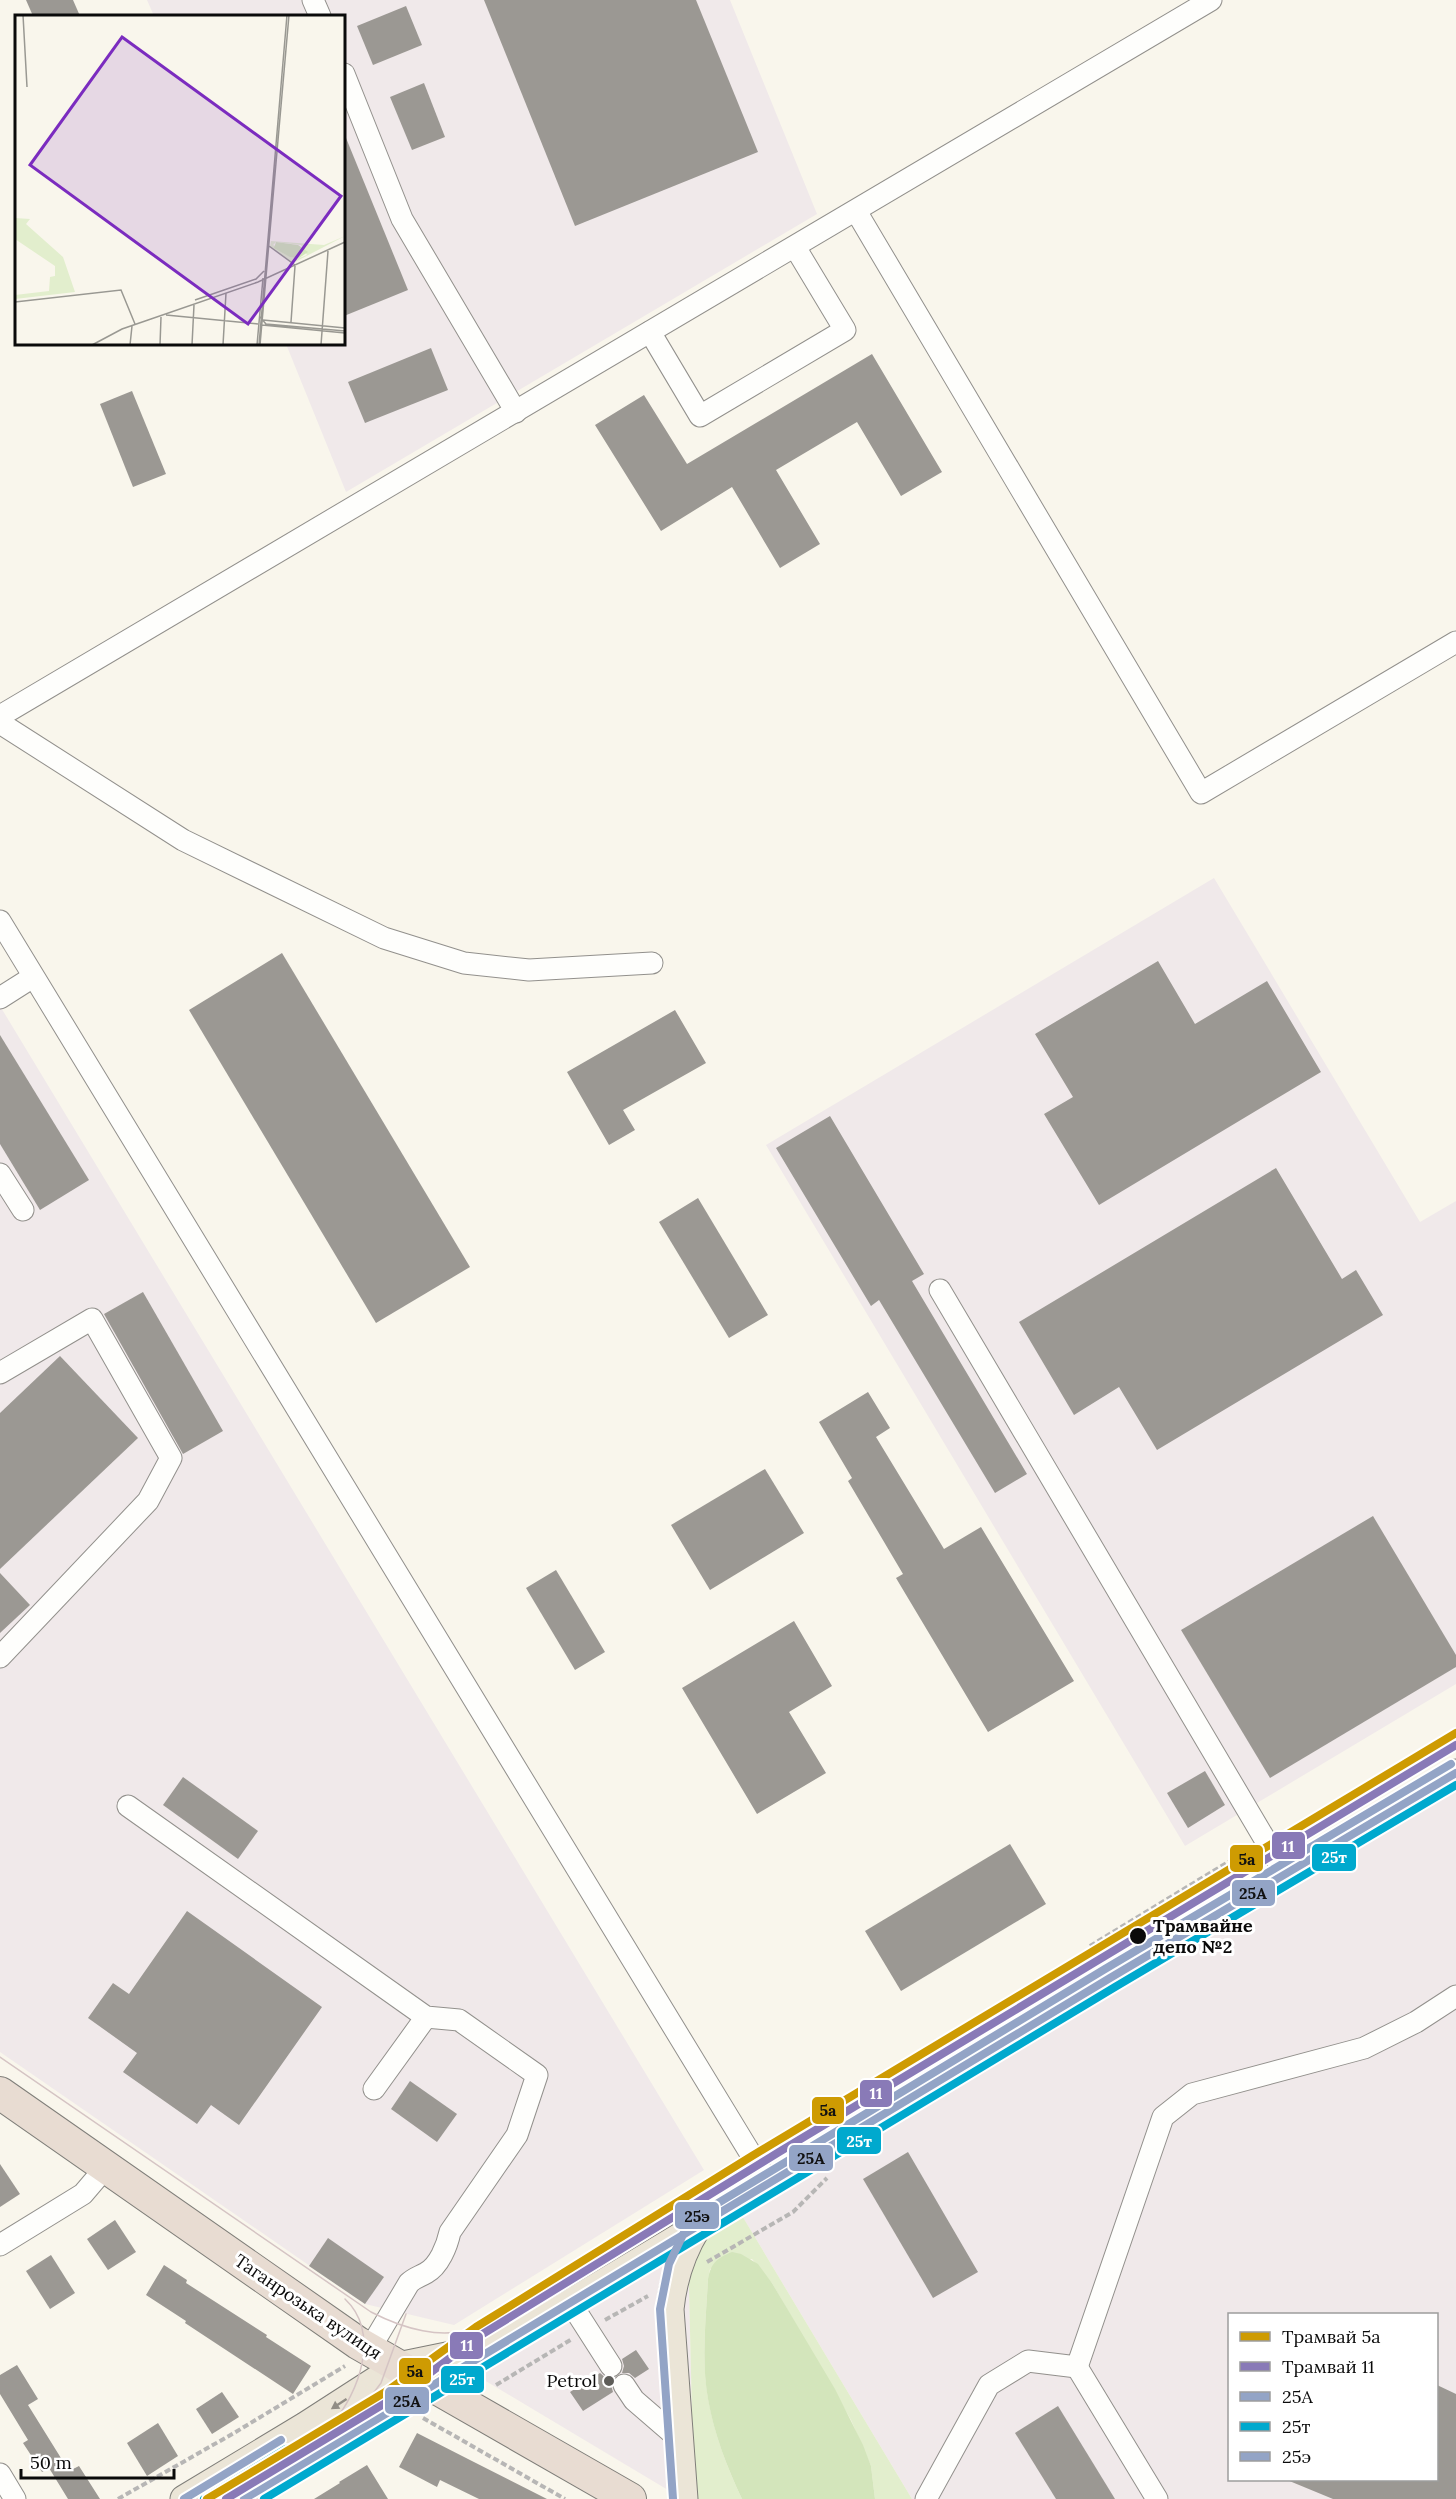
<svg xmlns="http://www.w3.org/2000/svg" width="1456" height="2499" font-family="Lora,serif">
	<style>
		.industrial { fill: #f0e9ea; fill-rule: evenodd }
		.green { fill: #e2eecd }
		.forest { fill: #d3e5bb }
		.building { fill: #9b9893 }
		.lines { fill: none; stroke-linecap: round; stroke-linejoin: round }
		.minor-casing { stroke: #92908c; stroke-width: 23 }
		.major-casing { stroke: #7f7e79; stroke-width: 29 }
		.highway-casing { stroke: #7f7e79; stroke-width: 34 }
		.path { stroke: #b7b6b5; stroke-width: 4; stroke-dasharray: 6 3; stroke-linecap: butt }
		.minor { stroke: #fefefc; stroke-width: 21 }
		.major { stroke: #ebe5d7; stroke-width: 27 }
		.highway { stroke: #e8dcd2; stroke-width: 32 }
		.tram { stroke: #d5c4c4; stroke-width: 1.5 }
		.bus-1-casing { stroke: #fff; stroke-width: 12 }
		.bus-2-casing { stroke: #fff; stroke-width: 12 }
		.bus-3-casing { stroke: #fff; stroke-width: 12 }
		.bus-1 { stroke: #93a4c6; stroke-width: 8 }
		.bus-2 { stroke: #00a9ce; stroke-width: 8 }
		.bus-3 { stroke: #93a4c6; stroke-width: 8 }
		.tram-1-casing { stroke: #fff; stroke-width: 12 }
		.tram-2-casing { stroke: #fff; stroke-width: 12 }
		.tram-1 { stroke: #ce9b02; stroke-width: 8 }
		.tram-2 { stroke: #897ab7; stroke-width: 8 }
		.oneway { fill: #918d85 }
		.stop-dot { fill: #0a0a0a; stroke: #fff; stroke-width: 2 }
		.poi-dot { fill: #5e5d59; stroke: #fff; stroke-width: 2 }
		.labels { text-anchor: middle; stroke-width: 6; stroke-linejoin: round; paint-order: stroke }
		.stop-label { font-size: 18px; font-weight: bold; fill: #0a0a0a; stroke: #fff; text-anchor: start }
		.street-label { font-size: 18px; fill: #0a0a0a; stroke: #fff }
		.poi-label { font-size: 18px; fill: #0a0a0a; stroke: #fff; text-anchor: end }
		.inset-road { fill: none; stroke: #999892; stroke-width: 1.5 }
		.view { fill: #7b2cbf; fill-opacity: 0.15; stroke: #7b2cbf; stroke-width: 3 }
		.inset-edge { fill: none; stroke: #0a0a0a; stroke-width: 3 }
		.line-badge { stroke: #fff; stroke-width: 2 }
		.badge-label { font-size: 16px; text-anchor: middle; font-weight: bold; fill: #fff }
		.pale-badge-label { font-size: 16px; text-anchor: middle; font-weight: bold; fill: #111 }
	</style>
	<rect width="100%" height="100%" fill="#f9f6ec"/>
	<g class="industrial">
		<polygon points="147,0 730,0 817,214 346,492 286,344 344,344 344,16 154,16"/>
		<polygon points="1214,878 1420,1222 1456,1201 1456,1684 1185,1846 766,1145"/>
		<polygon points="0,1006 704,2170 454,2325 365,2304 0,2052"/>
		<path d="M1456,1788V2499H912L741,2214ZM1230,2314H1436V2480H1230Z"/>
		<polygon points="688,2246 694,2499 683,2499 474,2374"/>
	</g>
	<path class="green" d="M741,2214L912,2499H875L871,2466L851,2420L772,2283L752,2259L710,2269L708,2279C706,2318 701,2360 708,2398C714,2434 727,2467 742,2499H694L688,2246Z"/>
	<path class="forest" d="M732,2252L741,2254L758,2264L772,2283L835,2389L863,2445L871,2466L875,2499H742C727,2467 714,2434 708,2399C701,2360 706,2318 708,2279C711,2263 717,2258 732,2252Z"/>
	<g class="building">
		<polygon points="26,0 73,0 80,16 33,16"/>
		<polygon points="484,0 696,0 758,152 575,226"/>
		<polygon points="406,6 422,45 373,65 357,26"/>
		<polygon points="424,83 445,137 412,150 390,97"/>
		<polygon points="344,133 408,290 344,316"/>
		<polygon points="431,348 448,390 365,423 348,382"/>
		<polygon points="872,354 942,472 901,496 857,422 776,470 820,544 780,568 732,487 661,531 595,425 644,395 687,464"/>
		<polygon points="132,391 166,474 133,487 100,404"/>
		<polygon points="282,953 470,1267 376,1323 189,1010"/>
		<polygon points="1158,961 1195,1024 1267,981 1321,1072 1099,1205 1044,1114 1073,1097 1035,1034"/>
		<polygon points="675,1010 706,1063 623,1110 635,1130 609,1145 567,1072"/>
		<polygon points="0,1035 89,1180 40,1210 0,1144"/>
		<polygon points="830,1116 924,1274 912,1281 1027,1474 995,1493 879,1300 871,1306 776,1148"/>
		<polygon points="1276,1168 1342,1279 1356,1270 1383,1315 1157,1450 1119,1387 1074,1415 1019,1322"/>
		<polygon points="698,1198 768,1315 729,1338 659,1222"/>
		<polygon points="143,1292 223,1431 183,1454 104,1314"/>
		<polygon points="60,1356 138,1438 0,1569 0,1413"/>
		<polygon points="868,1392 890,1428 876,1437 944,1549 981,1527 1074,1681 988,1732 896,1578 903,1574 848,1481 852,1478 819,1422"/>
		<polygon points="765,1469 804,1533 710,1590 671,1525"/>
		<polygon points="1373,1516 1456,1655 1456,1667 1270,1778 1181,1630"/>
		<polygon points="556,1570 605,1652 575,1670 526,1588"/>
		<polygon points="0,1573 30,1605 0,1633"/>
		<polygon points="794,1621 832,1686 789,1712 826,1773 757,1814 682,1688"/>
		<polygon points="1205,1771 1225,1805 1188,1828 1167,1793"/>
		<polygon points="183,1777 258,1831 238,1859 163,1805"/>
		<polygon points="1010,1844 1046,1904 901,1991 865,1931"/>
		<polygon points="187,1911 322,2007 239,2125 211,2105 197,2124 123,2072 137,2053 88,2018 113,1983 129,1994"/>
		<polygon points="410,2081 457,2114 437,2142 391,2109"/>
		<polygon points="908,2152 978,2272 933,2298 863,2179"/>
		<polygon points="0,2164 20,2194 0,2207"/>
		<polygon points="115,2220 136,2252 108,2270 87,2239"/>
		<polygon points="328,2238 384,2277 365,2304 309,2266"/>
		<polygon points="51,2255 75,2293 50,2309 26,2271"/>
		<polygon points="164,2265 187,2280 186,2283 267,2335 266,2337 311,2366 293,2394 185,2323 186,2321 146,2295"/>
		<polygon points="636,2350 649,2369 635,2378 629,2373 622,2373 624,2366 622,2359"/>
		<polygon points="17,2365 38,2399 28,2405 69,2471 79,2466 100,2499 68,2499 49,2468 42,2472 23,2443 28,2440 0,2394 0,2375"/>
		<polygon points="600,2373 606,2378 613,2378 611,2385 613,2392 583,2411 570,2392"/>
		<polygon points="1437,2385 1456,2394 1456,2499 1333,2499 1287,2480 1437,2480"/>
		<polygon points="222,2392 239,2417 212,2434 196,2409"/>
		<polygon points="1058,2406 1115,2499 1056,2499 1015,2433"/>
		<polygon points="158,2423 178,2456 147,2476 127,2443"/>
		<polygon points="417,2433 468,2459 547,2499 479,2499 440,2480 437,2487 399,2467"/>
		<polygon points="367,2465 388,2499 314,2499 340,2483 339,2482"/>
	</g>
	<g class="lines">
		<g class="minor-casing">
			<g id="minor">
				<polyline points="313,0 320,16"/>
				<polyline points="344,74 402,219 516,412"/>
				<polyline points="856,211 1201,793 1456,642"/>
				<polyline points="650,332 700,416 845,330 795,247"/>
				<polyline points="0,716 1211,0"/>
				<polyline points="0,723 183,840 384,938 464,963 529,970 652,963"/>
				<polyline points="0,921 769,2184"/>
				<polyline points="0,998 33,977"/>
				<polyline points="0,1174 23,1210"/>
				<polyline points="940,1290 1286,1875"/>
				<polyline points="0,1373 92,1319 171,1458 148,1501 0,1657"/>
				<path d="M128,1806L426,2017L459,2020L537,2075L517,2135L450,2232C447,2246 439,2266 426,2273C419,2277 414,2278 409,2283L369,2350"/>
				<polyline points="374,2089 426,2017"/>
				<polyline points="0,2245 83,2194 106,2167"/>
				<polyline points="570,2302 611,2366"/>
				<polyline points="1077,2367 1163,2117 1192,2094 1364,2048 1416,2022 1456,1996"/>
				<polyline points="1077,2367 1157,2499"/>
				<polyline points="624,2385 634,2400 678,2438"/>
				<polyline points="0,2474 15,2499"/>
				<polyline points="926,2499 989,2385 1028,2361 1077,2367"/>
			</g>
		</g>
		<g class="major-casing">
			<g id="major">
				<polyline points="184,2499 305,2426 398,2366 476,2350"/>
				<polyline points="244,2499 1110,1978 1456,1773"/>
				<path d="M684,2499L670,2309C673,2280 681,2254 697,2228"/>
			</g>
		</g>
		<g class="highway-casing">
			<polyline id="highway" points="0,2093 358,2343 630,2499"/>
		</g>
		<g class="path">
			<polyline points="1090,1946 1248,1850"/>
			<polyline points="707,2262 793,2212 827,2178"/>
			<polyline points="605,2320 648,2296"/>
			<polyline points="496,2385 572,2339"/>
			<polyline points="423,2418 565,2499"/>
			<polyline points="118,2499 234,2433 345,2366"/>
		</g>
		<use href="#minor" class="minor"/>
		<use href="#major" class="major"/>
		<use href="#highway" class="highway"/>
		<g class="tram">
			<path d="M0,2057L371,2312C402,2328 443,2341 476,2327"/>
			<path d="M332,2424C359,2393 381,2333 345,2299"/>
			<polyline points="350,2424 381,2383 406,2314"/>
			<polyline points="222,2499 259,2468"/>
		</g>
		<g class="bus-1-casing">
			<g id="bus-1">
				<polyline points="184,2499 281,2440"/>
				<polyline points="244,2499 1110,1978 1456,1773"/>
			</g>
		</g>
		<g class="bus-2-casing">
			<g id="bus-2">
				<polyline points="204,2499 286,2449"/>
				<polyline points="264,2499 1115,1987 1456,1785"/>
			</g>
		</g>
		<g class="bus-3-casing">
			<polyline id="bus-3" points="673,2499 660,2309 669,2264 690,2220 1105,1969 1451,1764"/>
		</g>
		<use href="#bus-1" class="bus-1"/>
		<use href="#bus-2" class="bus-2"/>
		<use href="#bus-3" class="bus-3"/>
		<g class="tram-1-casing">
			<polyline id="tram-1" points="207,2499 387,2391 476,2327 752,2156 1456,1733"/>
		</g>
		<g class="tram-2-casing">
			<polyline id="tram-2" points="226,2499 407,2390 481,2335 779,2152 1456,1745"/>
		</g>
		<use href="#tram-1" class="tram-1"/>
		<use href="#tram-2" class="tram-2"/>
	</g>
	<defs><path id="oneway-solid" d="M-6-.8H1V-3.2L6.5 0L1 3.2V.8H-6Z" transform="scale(1.5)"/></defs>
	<use class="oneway" href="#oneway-solid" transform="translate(339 2404) rotate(147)"/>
	<circle class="stop-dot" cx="1138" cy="1936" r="9"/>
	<circle class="poi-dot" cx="609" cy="2381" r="6"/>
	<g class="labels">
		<g class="stop-label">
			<text x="1153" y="1932">Трамвайне<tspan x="1153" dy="21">депо №2</tspan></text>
		</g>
		<g class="street-label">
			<text transform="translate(308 2307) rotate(34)" y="6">Таганрозька вулиця</text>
		</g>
		<g class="poi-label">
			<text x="597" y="2387">Petrol</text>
		</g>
	</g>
	<g transform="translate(15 15)">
		<rect width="330" height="330" fill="#f9f6ec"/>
		<path d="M0,203L15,204L11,209L48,242L60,277L0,284V280L34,276L35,262L40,261V251L0,224ZM330,221L278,248L255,232L256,226L309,230ZM261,227L286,230L292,240L284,243L258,230Z" fill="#e2eecd" fill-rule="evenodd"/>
		<path d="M261,227L283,230L293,237L284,243L275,242L259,233Z" fill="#d3e5bb"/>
		<path class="inset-road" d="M8,0L12,72M254,231L280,250M180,285L241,264L249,256M0,287L106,275L120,309M151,300L243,309M245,302L251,309L330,316M248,305L330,313M276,307L280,251M247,310L330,318M77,330L107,314L243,267L330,227M115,330L117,311M145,330L146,302M177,330L179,290M208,330L211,278M242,330L248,263M244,330L272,0M245,330L274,0M306,330L313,236"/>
		<path class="view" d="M107,22L326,181L233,309L15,150Z"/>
		<rect width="330" height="330" class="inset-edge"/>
	</g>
	<g class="line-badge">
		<rect x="1271" y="1831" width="35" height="29" rx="6" fill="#897ab7"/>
		<rect x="1311" y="1843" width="46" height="29" rx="6" fill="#00a9ce"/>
		<rect x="1229" y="1844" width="35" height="29" rx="6" fill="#ce9b02"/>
		<rect x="1231" y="1879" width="45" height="28" rx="6" fill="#93a4c6"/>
		<rect x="859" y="2079" width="34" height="29" rx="6" fill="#897ab7"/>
		<rect x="811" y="2096" width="34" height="29" rx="6" fill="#ce9b02"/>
		<rect x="836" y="2126" width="46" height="29" rx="6" fill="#00a9ce"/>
		<rect x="788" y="2144" width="46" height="28" rx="6" fill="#93a4c6"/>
		<rect x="674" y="2201" width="46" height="29" rx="6" fill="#93a4c6"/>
		<rect x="449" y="2331" width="35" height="29" rx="6" fill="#897ab7"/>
		<rect x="398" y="2357" width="34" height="28" rx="6" fill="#ce9b02"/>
		<rect x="440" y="2365" width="45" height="29" rx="6" fill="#00a9ce"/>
		<rect x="384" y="2386" width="46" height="29" rx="6" fill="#93a4c6"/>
	</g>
	<g class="badge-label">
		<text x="1288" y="1852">11</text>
		<text x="1334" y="1863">25т</text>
		<text x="876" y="2099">11</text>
		<text x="859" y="2147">25т</text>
		<text x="467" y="2351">11</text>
		<text x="462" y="2385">25т</text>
	</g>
	<g class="pale-badge-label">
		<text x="1247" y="1865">5а</text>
		<text x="1253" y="1899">25А</text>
		<text x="828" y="2116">5а</text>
		<text x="811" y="2164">25А</text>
		<text x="697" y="2222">25э</text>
		<text x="415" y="2377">5а</text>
		<text x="407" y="2407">25А</text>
	</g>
	<rect x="1228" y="2313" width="210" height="168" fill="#ffffff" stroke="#9d9d9d" stroke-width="1.5"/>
	<rect x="1240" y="2332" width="30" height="9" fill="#ce9b02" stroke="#9d9d9d" stroke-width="1.5"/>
	<text x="1282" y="2343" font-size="18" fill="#0a0a0a">Трамвай 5а</text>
	<rect x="1240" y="2362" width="30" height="9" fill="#897ab7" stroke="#9d9d9d" stroke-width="1.5"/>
	<text x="1282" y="2373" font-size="18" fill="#0a0a0a">Трамвай 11</text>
	<rect x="1240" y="2392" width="30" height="9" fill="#93a4c6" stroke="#9d9d9d" stroke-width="1.5"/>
	<text x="1282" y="2403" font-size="18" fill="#0a0a0a">25А</text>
	<rect x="1240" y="2422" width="30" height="9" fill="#00a9ce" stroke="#9d9d9d" stroke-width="1.5"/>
	<text x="1282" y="2433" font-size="18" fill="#0a0a0a">25т</text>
	<rect x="1240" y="2452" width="30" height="9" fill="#93a4c6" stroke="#9d9d9d" stroke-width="1.5"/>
	<text x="1282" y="2463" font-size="18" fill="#0a0a0a">25э</text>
	<path d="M21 2469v9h153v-9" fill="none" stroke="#0a0a0a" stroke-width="3"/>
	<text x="30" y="2469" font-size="18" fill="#0a0a0a" stroke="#ffffff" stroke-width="4.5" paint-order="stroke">50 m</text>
</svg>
